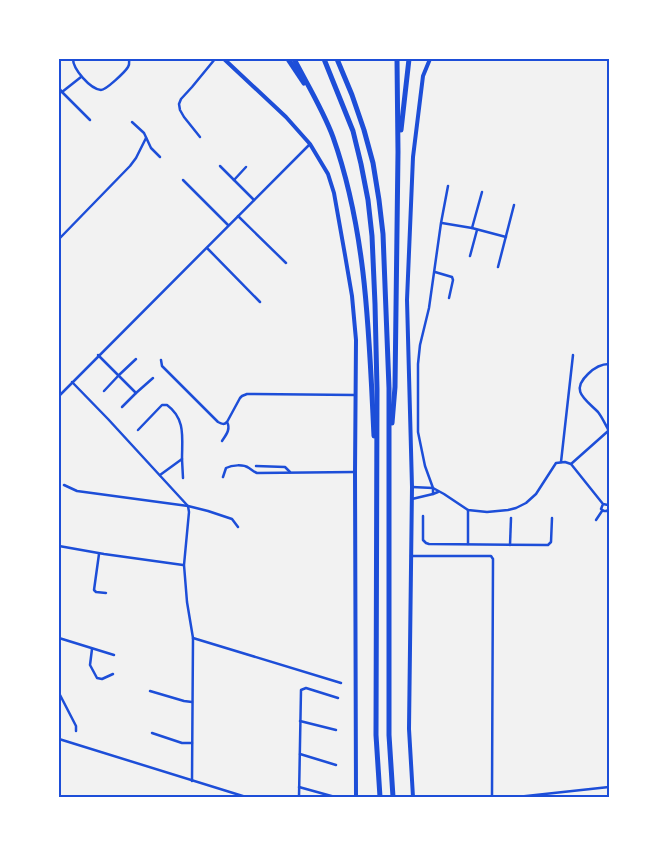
<svg xmlns="http://www.w3.org/2000/svg" width="668" height="856" font-family="'Open Sans',sans-serif">
	<style>
		.lines { fill: none; stroke-linecap: round; stroke-linejoin: round }
		.minor { stroke: #1d4ed8; stroke-width: 2.5 }
		.secondary { stroke: #1d4ed8; stroke-width: 4 }
		.motorway { stroke: #1d4ed8; stroke-width: 5 }
		.neatline { fill: none; stroke: #1d4ed8; stroke-width: 2 }
	</style>
	<rect width="100%" height="100%" fill="#f2f2f2"/>
	<g class="lines">
		<g class="minor">
			<path d="M73,59C73,69 90,89 101,90C106,90 125,72 128,67C130,64 129,62 129,59"/>
			<polyline points="59,88 62,92 81,77"/>
			<polyline points="62,92 90,120"/>
			<polyline points="132,122 144,133 151,148 160,157"/>
			<polyline points="200,137 184,117 180,110 179,104 181,99 192,87 215,59"/>
			<polyline points="220,166 254,200"/>
			<polyline points="183,180 228,225"/>
			<polyline points="234,180 246,167"/>
			<polyline points="238,216 286,263"/>
			<polyline points="442,223 472,228 506,237"/>
			<polyline points="472,228 482,192"/>
			<polyline points="59,239 130,166 136,158 146,138"/>
			<polyline points="207,248 260,302"/>
			<polyline points="470,256 477,230"/>
			<polyline points="498,267 514,205"/>
			<polyline points="435,272 452,277 453,280 449,298"/>
			<polyline points="98,355 136,393 153,378"/>
			<path d="M161,360L162,366L218,422C222,424 224,425 227,422L240,398L242,396L247,394L355,395"/>
			<path d="M609,364C600,364 594,368 588,374C570,391 585,399 598,412C602,417 605,424 608,429V432L609,434"/>
			<polyline points="72,382 108,419 187,505"/>
			<polyline points="104,391 119,375 136,359"/>
			<polyline points="59,396 310,144"/>
			<polyline points="122,407 136,393"/>
			<path d="M138,430L162,405H167C186,419 182,438 182,459"/>
			<path d="M222,441C226,435 231,429 227,422"/>
			<polyline points="561,462 573,355"/>
			<polyline points="571,464 607,432"/>
			<polyline points="256,466 285,467 290,472"/>
			<polyline points="160,475 182,459 183,478"/>
			<path d="M223,477L226,468C232,465 243,464 249,468C252,470 254,472 257,473L355,472"/>
			<polyline points="64,485 77,491 188,506 208,511 232,519 238,527"/>
			<polyline points="412,487 433,488 444,494 468,510 487,512 508,510 516,508 526,503 536,494 556,463 565,462 571,464 603,504 608,505 609,508 607,511 604,511 601,509 603,504"/>
			<polyline points="433,494 433,488 425,466 418,432 418,364 420,345 429,308 441,223 448,186"/>
			<polyline points="412,499 433,494 438,492"/>
			<polyline points="188,506 189,512 184,565 187,602 193,638 192,781"/>
			<polyline points="423,516 423,540 426,543 429,544 548,545 551,542 552,518"/>
			<polyline points="596,520 602,511"/>
			<polyline points="468,544 468,510"/>
			<polyline points="510,545 511,518"/>
			<polyline points="59,546 104,554 183,565"/>
			<polyline points="99,554 94,590 96,592 106,593"/>
			<polyline points="411,556 491,556 493,559 492,797"/>
			<polyline points="59,638 114,655"/>
			<polyline points="193,638 341,683"/>
			<polyline points="92,649 90,665 97,678 102,679 113,674"/>
			<polyline points="150,691 184,701 192,702"/>
			<polyline points="59,693 76,726 76,731"/>
			<polyline points="300,721 336,730"/>
			<polyline points="152,733 182,743 192,743"/>
			<polyline points="59,739 246,797"/>
			<polyline points="300,754 336,765"/>
			<polyline points="299,787 335,797"/>
			<polyline points="299,797 301,690 306,688 338,698"/>
			<polyline points="517,797 609,787"/>
		</g>
		<g class="secondary">
			<polyline points="224,59 286,117 310,144 328,174 334,193 345,255 352,296 356,340 355,472 356,797"/>
			<polyline points="413,797 409,729 412,487 407,300 413,157 423,76 430,59"/>
		</g>
		<g class="motorway">
			<polyline points="288,59 304,83"/>
			<path d="M294,59C307,84 323,110 333,137C367,233 369,336 374,436"/>
			<polyline points="324,59 353,131 361,164 368,200 372,236 375,304 377,389 376,735 380,797"/>
			<polyline points="337,59 352,95 364,130 373,163 379,200 383,234 389,388 389,735 393,797"/>
			<polyline points="401,130 409,59"/>
			<polyline points="392,423 395,387 398,152 397,59"/>
		</g>
	</g>
	<rect width="668" height="856" fill="none" stroke="#ffffff" stroke-width="120"/>
	<rect x="60" y="60" width="548" height="736" class="neatline"/>
</svg>
